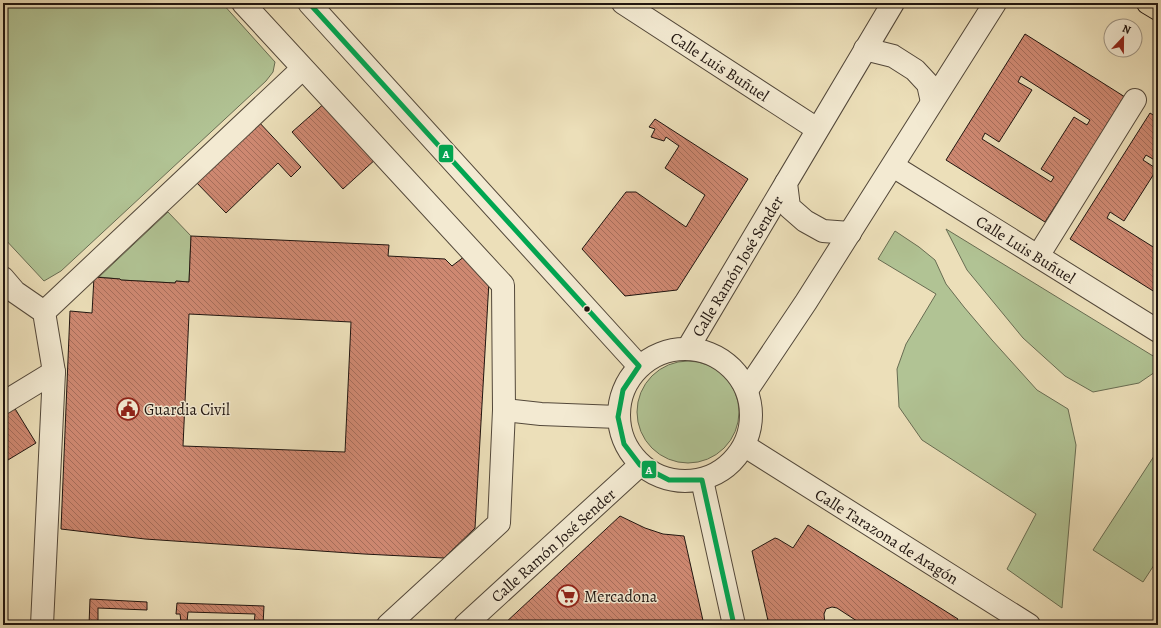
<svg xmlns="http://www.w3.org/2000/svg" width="1161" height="628" font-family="Alegreya,serif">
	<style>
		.green { fill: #b1c394; stroke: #686c52 }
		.building { fill: url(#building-back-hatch); stroke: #201510; fill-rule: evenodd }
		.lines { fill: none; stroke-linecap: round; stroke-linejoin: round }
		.minor-casing { stroke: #53483a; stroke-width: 24 }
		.major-casing { stroke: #201510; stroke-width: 24 }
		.minor { stroke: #f3ead2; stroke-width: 22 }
		.major { stroke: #ecdfb9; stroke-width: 22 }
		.bus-1-casing { stroke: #f3ead2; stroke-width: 8 }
		.bus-1 { stroke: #00a651; stroke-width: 5 }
		.bus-dot { fill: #201510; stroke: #f3ead2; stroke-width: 1.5 }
		.labels { text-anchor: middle; stroke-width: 3; stroke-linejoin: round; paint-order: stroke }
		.street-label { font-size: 16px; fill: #201510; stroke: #f3ead2 }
		.poi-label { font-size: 16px; fill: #201510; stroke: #f3ead2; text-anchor: start }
		.line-badge { stroke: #f3ead2; stroke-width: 1.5 }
		.badge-label { font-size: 11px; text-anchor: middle; font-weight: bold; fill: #fff }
	</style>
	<defs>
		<pattern id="building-back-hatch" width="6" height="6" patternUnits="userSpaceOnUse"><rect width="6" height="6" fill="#ce8871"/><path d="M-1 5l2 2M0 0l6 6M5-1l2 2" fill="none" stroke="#a76e5b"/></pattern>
	</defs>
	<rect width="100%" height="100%" fill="#ecdfb9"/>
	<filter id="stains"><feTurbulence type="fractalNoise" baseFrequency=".005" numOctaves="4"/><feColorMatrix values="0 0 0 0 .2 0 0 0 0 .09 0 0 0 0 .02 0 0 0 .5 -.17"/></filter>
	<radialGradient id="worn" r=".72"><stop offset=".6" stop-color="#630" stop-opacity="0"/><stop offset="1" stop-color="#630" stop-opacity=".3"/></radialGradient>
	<g class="green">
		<polygon points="3,3 222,3 275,62 273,72 266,81 61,271 44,281 3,237"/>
		<polygon points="168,212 191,236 189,282 176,281 175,283 121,280 120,279 99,277"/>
		<polygon points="946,229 1158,359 1158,370 1139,383 1093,392 1065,376 1023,338 967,270"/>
		<polygon points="895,231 919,247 935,260 946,284 964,307 992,340 1037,390 1068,409 1076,445 1062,608 1007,569 1036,514 922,440 899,407 897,369 906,344 936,294 878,259"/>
		<circle cx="688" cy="412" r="51"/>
		<polygon points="1158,450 1158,559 1143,582 1093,550"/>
	</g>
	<g class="building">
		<path d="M1025,34L1125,97L1045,222L946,160ZM1021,76L1090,120L1087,125L1074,117L1041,169L1054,177L1051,182L982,139L985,133L999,142L1032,90L1018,82Z"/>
		<polygon points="327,101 377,158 343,189 292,132"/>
		<polygon points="1150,113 1158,118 1158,162 1146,155 1143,160 1157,169 1124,221 1110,212 1107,218 1158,250 1158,294 1070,239"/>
		<polygon points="655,119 748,179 677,290 625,296 582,249 626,192 636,192 686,227 705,195 665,168 679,146 666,137 664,141 651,137 655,129 649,127"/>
		<polygon points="257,120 301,167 291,177 278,163 226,213 194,180"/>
		<path d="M191,236L389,245L388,256L445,259L452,266L465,256L489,281L475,528L444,558L364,554L145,539L61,529L70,311L92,313L94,277L120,279L121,280L175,283L176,281L189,282ZM189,314L351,322L345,452L183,446Z"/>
		<polygon points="14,407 36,443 3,463 3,414"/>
		<polygon points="620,516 645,528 663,534 684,536 704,625 503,625"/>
		<polygon points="808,525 958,619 954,625 863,625 837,608 832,607 826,609 824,614 825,625 769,625 752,551 775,538 778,539 793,548"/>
		<polygon points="90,599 147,602 147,610 98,608 98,625 89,625"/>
		<polygon points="177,603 264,606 263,625 254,625 255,614 188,612 187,622 181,622 180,614 176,614"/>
	</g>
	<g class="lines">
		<g class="minor-casing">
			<g id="minor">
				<polyline points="243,3 503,285 504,410 499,523 388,625"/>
				<polyline points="309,3 639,366"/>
				<polyline points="623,3 817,129"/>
				<polyline points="865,49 893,56 915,70 928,84 932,102"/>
				<polyline points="893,166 1158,331"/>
				<polyline points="850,233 823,231 805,221 789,207 786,183 893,3"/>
				<polyline points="1038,256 1135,100"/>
				<polyline points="3,278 15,292 44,312 54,372 42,625"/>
				<polyline points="44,312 302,69"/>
				<polyline points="688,348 786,183"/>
				<circle cx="685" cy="415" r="66"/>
				<polyline points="747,390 806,302 995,3"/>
				<polyline points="3,403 54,372"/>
				<polyline points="504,410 541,414 618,417"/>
				<polyline points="745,446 1029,625"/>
				<polyline points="702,480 734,625"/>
				<polyline points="465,625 640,465"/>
			</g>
		</g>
		<g class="major-casing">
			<polyline id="major" points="1148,3 1158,9"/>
		</g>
		<use href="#minor" class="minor"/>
		<use href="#major" class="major"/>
		<g class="bus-1-casing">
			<polyline id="bus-1" points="309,3 639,366 623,390 618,417 624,444 640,465 669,480 702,480 734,625"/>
		</g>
		<use href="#bus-1" class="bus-1"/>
	</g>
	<defs>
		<g id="civic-ring" transform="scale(1.15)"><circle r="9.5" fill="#f3ead2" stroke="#8f2418" stroke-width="1.5"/><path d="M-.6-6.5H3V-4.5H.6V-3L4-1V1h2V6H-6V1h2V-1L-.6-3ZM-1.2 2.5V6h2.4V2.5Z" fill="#8f2418"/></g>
		<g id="supermarket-ring" transform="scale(1.15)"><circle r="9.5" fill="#f3ead2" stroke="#8f2418" stroke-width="1.5"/><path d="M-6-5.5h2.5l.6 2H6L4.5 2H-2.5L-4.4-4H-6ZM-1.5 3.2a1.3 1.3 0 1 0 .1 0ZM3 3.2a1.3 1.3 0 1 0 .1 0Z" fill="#8f2418"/></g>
	</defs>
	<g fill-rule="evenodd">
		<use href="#civic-ring" x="128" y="409"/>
		<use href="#supermarket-ring" x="568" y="596"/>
	</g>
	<circle class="bus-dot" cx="587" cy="309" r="3.5"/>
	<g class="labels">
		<g class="street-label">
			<text transform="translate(720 66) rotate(33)" y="6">Calle Luis Buñuel</text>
			<text transform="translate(1026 249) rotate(32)" y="6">Calle Luis Buñuel</text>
			<text transform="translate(737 266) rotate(-59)" y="6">Calle Ramón José Sender</text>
			<text transform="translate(887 536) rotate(32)" y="6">Calle Tarazona de Aragón</text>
			<text transform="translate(553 545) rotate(-42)" y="6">Calle Ramón José Sender</text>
		</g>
		<g class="poi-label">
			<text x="144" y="415">Guardia Civil</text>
			<text x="584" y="602">Mercadona</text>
		</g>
	</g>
	<g class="line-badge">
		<rect x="438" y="144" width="16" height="19" rx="4" fill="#00a651"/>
		<rect x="641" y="460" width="16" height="19" rx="4" fill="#00a651"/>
	</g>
	<g class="badge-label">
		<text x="446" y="158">A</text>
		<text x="649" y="474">A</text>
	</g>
	<rect width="1161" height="628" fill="none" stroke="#ecdfb9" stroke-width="16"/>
	<rect x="4" y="4" width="1153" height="620" fill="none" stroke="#201510" stroke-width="2"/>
	<rect x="8" y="8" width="1145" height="612" fill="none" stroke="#201510"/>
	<g transform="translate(1123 38) rotate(22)"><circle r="19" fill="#f3ead2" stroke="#9f9584"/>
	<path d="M0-3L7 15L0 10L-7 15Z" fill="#8f2418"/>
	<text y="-6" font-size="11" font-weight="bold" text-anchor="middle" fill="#201510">N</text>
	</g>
	<rect width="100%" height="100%" filter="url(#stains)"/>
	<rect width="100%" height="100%" fill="url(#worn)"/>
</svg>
